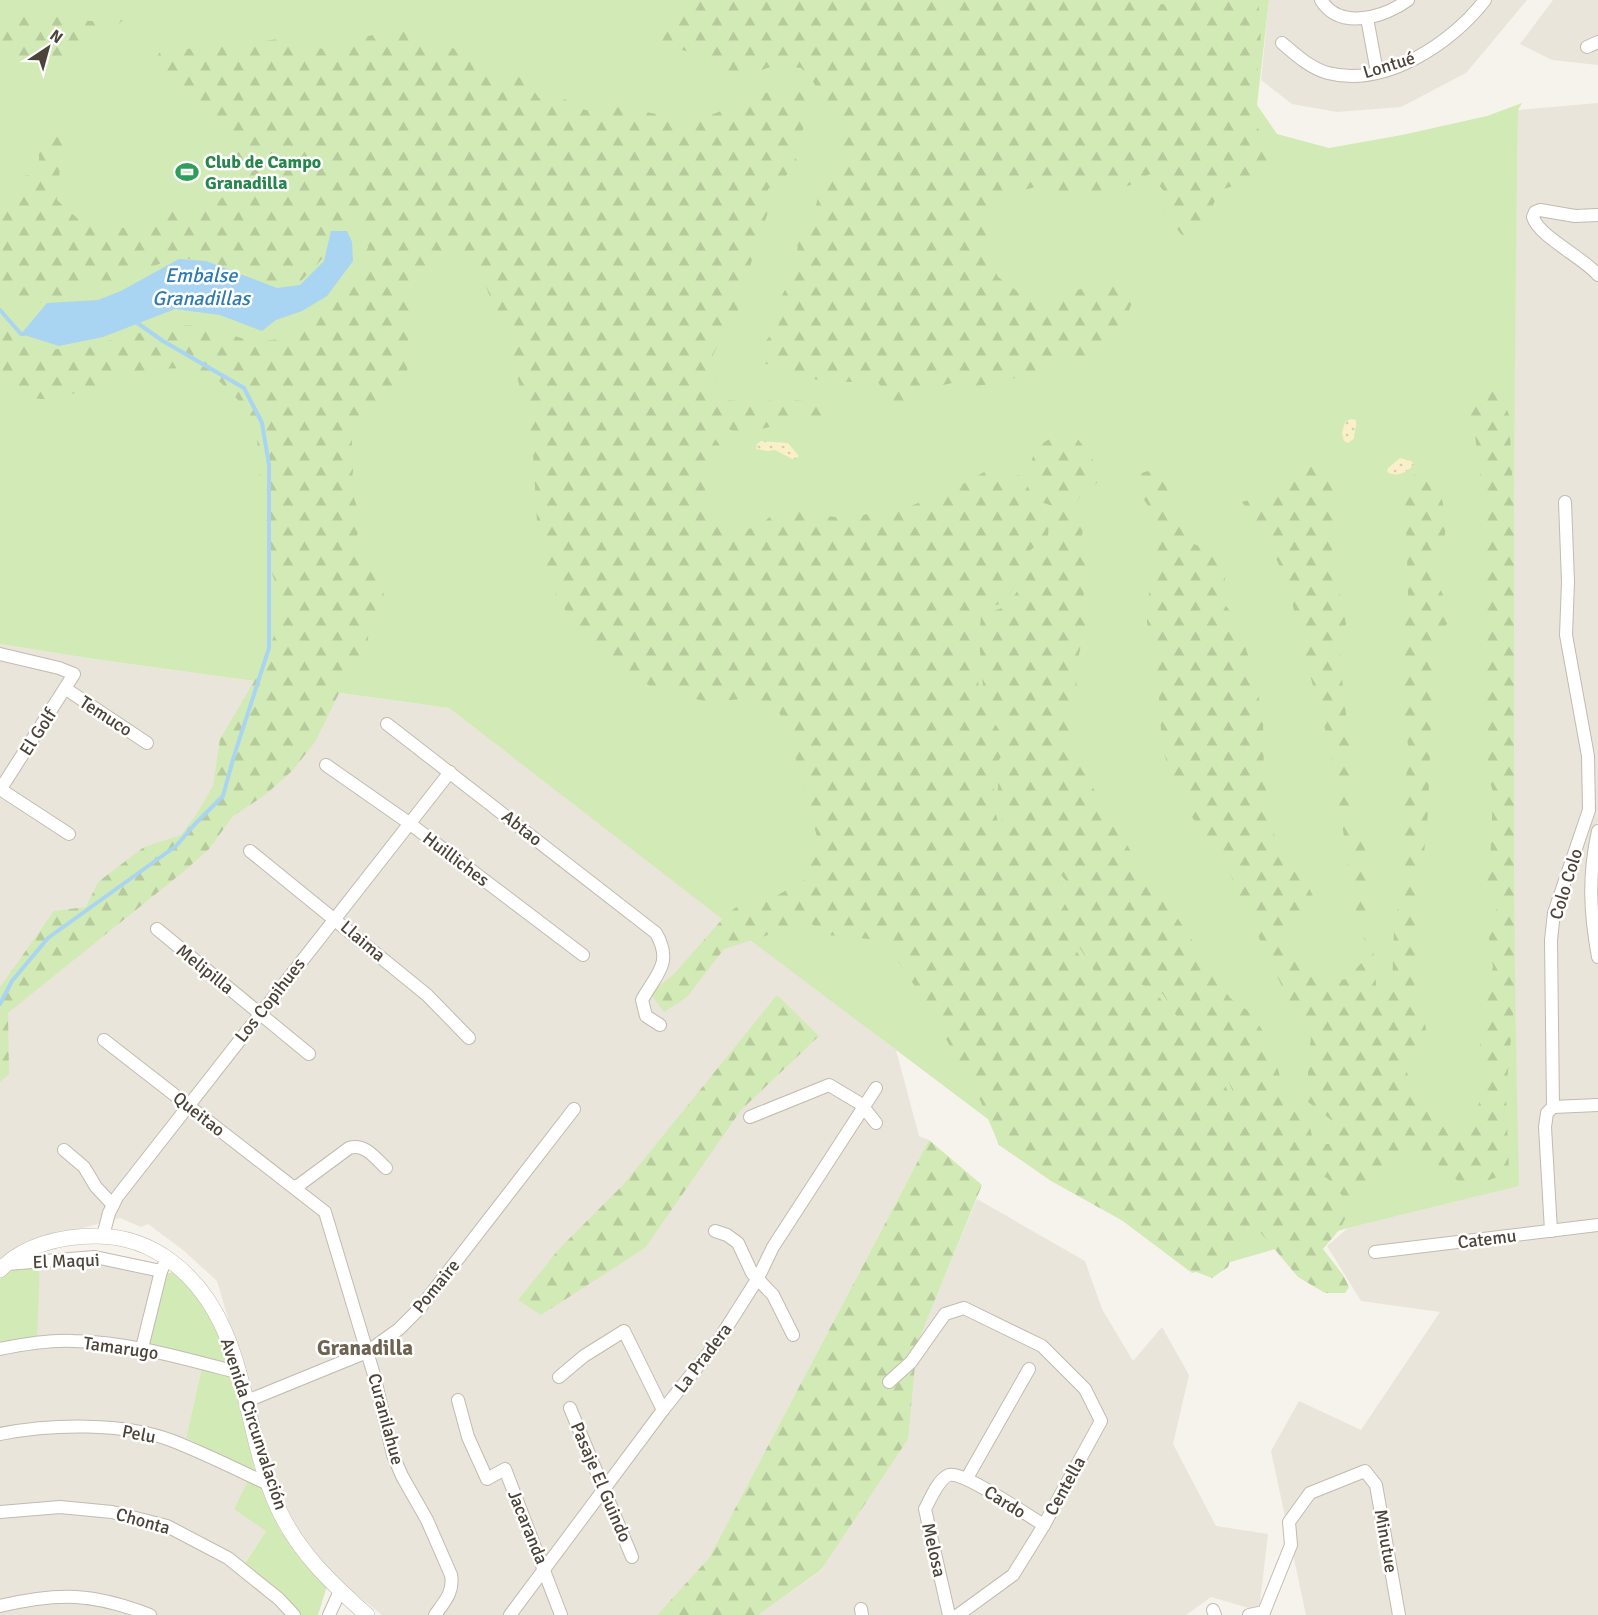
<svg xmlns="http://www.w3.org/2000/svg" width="1598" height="1615" font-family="Signika,sans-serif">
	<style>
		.residential { fill: #eae5da }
		.grass { fill: #d2eab5 }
		.forest { fill: url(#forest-firs) }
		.sand { fill: url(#sand-dots) }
		.water { fill: #a9d4f2 }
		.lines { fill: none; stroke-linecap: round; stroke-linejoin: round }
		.stream { stroke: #a9d4f2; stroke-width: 4 }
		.minor-casing { stroke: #c2bbae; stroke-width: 14 }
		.tertiary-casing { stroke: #c2bbae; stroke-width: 16 }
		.minor { stroke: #fff; stroke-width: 12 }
		.tertiary { stroke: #fff; stroke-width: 15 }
		.labels { text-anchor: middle; stroke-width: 5; stroke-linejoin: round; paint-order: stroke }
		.street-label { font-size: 18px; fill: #4b4439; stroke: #fff }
		.leisure-label { font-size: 18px; font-weight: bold; fill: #27864d; stroke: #fff; text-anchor: start }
		.water-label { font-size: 20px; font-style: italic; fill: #2e7ab2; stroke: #fff }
		.quarter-label { font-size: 21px; font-weight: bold; fill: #6e6250; stroke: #fff }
	</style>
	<defs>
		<pattern id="forest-firs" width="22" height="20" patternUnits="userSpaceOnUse" patternTransform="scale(1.5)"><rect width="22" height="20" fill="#d2eab5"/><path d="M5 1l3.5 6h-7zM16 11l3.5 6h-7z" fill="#b6ca9c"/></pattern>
		<pattern id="sand-dots" width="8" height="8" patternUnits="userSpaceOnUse" patternTransform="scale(1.5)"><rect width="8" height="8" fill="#f9efc9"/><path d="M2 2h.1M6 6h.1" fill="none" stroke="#d7cead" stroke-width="1.8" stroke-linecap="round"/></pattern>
	</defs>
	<rect width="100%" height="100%" fill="#f6f3ec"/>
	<g class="residential">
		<polygon points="1269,0 1527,0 1466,73 1401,107 1337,112 1292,104 1261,80"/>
		<polygon points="1553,0 1598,0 1598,65 1552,60 1520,44"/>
		<polygon points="1598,103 1598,1615 1306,1615 1271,1451 1299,1401 1361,1430 1440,1312 1361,1301 1327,1246 1348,1228 1518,1186 1513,874 1514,379 1518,110"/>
		<polygon points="0,644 94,659 449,708 896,1050 919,1136 929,1140 709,1558 657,1615 382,1615 320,1565 290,1518 270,1477 244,1372 217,1281 183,1250 148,1224 141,1227 120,1218 31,1242 0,1264"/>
		<polygon points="977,1199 1085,1261 1102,1309 1133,1361 1162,1327 1189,1375 1173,1444 1216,1526 1268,1534 1259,1611 1211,1597 1186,1615 758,1615 822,1570"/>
		<polygon points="95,1261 157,1271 202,1367 186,1438 249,1479 266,1531 239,1571 289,1615 0,1615 0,1348 36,1337 40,1264"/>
	</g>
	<g class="grass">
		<path d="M0,0H1269L1257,105L1277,134L1329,148L1402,135L1487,116L1522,103L1518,110C1513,469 1510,827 1519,1186L1348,1228L1192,1273L717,915L449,708L94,659L0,644Z"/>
		<polygon points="40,1264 37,1337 0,1342 0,1279 13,1265"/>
		<polygon points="173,1272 197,1293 221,1334 233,1368 147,1346 164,1274"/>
		<polygon points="202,1367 233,1375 256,1474 186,1438"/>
		<polygon points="249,1479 263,1488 281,1532 327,1586 318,1615 300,1615 285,1597 245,1563 266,1531 234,1509"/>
	</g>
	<g class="forest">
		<path d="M695,0H1147L1174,7L1186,0H1258L1261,29L1259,63L1248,110L1260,132L1272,148L1271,167L1230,187L1220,190C1211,207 1207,226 1196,242L1181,234L1161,210L1167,195L1150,174L1133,184L1102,195L1075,194L1056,200L1035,187L1006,195L995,211L985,237L991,262L998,277L1021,294L1042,301L1106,281L1129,286L1136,292L1123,326L1105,355L1072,358L1000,383L959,388L952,383L922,390L907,407L891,405L878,382C849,382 817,383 789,373C778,369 769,364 758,361L766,341L779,324C776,295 786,289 802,267L797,257L798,234L815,210L823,176L840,160L842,126L824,111L814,83L801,68L777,65L743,76L723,70L702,56L666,45L655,37L671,27Z"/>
		<polygon points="0,15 42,15 90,21 123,20 113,29 88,41 84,48 68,59 56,65 25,60 11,60 0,63"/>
		<path d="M403,28L424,39L477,56L492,69L525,79L539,98H562L582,109L598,113L612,106L674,117L691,123L778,88L798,93L808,87L814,95L812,111L793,150L797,162L785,177L768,189V212L751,263L741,306L724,332L713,355L718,375L705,394C743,410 787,393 826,405L831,419L795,420L788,426H774L748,432L733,431L717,424L710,432L719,444L722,458L706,471L705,496L721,518L742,531L761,525L775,512H798L843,518L905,508L950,491L986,471L1011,478L1021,474L1038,506L1050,510L1048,536L1022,557L1016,583L1005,602L976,612L974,640L980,700L999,730L1005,752C993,766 995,769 994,787C991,828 1014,858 1043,884L1056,877L1068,890L1054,914L1099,988L1113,994L1137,988L1160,998L1179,1029L1200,1045L1217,1067L1239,1117L1262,1134L1300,1166L1325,1183L1349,1211L1340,1229L1323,1249L1343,1275L1349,1287L1345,1293H1325L1298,1277L1260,1232L1237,1238L1228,1267L1212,1278L1186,1268L1123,1221L1051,1181L999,1145L981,1102L926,1003L900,964L879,940L828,935L804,919L768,935L724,949L687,997L664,1012L650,993L673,975L726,915L739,905L771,899L804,880L818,840L793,749L779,712L743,699L707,702L651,687L603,653L559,603L538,538L532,437L509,343L473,255L440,254L419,276L409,321L407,380L396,394L370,406L361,413L351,424L353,470L351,489L358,510L359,523L357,537L377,572L384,595L369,627L366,658L340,691L315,742L293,770L265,795L233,816L209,849L183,872L8,1013L9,1074L0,1082V987L54,911L86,907L98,882L144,847L181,835L196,815L213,786L220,739L258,675L285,609L272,573L263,530L257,438L241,403L212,374L188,368L153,369L105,382L56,400L15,397L0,385V325L27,342L52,350L124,338L158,327L190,325L226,333L253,342L289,338L346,294L368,247L358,213L329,228L322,259L298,284L276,286L205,260L178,258L138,271L114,281L85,288L47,303L21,301L0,291V209L14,204L22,176L39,174V148L51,122L66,126L62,145L57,200L86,226L129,228L178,209L212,208L233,186L234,163L229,128L207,114L186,90L164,80L150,67L160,52L280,39L332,51L364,37Z"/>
		<path d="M1481,386L1491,388L1501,394L1509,415L1514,512V1004L1506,1094L1509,1173L1466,1188L1443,1168L1414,1150L1391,1162L1368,1195L1350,1205L1328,1179L1303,1163L1265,1130L1243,1114L1221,1065L1203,1042L1182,1025L1163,994L1138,983L1113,989L1102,984L1059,914L1074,889L1057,871L1044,879C1017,854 995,824 998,786C999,770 999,766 1010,752L1003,729L984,699L979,640L981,615L1008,606L1021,585L1026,559L1052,538L1055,507L1041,502C1031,482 1023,456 1046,441C1054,436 1066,436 1075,435L1098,467L1099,482L1086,488L1072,509L1083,530L1080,544L1089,557L1080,576L1088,614L1079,654L1074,715V756L1133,855L1145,881L1167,902L1230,998L1251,1013L1270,1042L1285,1094L1306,1113L1314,1143L1328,1144L1339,1135L1334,1122L1308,1102V1064L1311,1037L1298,1018L1268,958L1224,860L1191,816L1173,781L1162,747L1159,698L1147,622L1151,567L1157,547L1156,518L1143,498L1135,475L1148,471L1170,485V511L1184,526L1189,542L1211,551L1226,571L1222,601L1237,620L1255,678L1263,720L1264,779L1278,855L1306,882L1313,896L1304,915L1283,924V933L1304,968L1325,982L1347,979L1363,961L1365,941L1356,913L1330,747L1301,642L1288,584L1267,539L1242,502L1283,489L1306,467L1326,462L1338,475L1332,510L1338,525L1331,554L1346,624L1339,651L1351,761V808L1365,849L1371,902L1374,968L1379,1008L1392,990L1394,930L1400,896L1398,838L1409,754L1401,689V636L1408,595L1405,485L1418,471L1440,492L1447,520L1443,546L1437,564L1439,586L1450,611L1448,622L1436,642L1437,665L1431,724L1428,812L1417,926L1415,981L1412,1001L1423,1014L1426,1029L1406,1066C1407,1072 1408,1079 1411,1085C1423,1107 1447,1126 1469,1136L1484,1087L1479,1059L1483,1007L1493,967L1488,931L1499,903L1487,881L1490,865L1493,793L1488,773L1485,510L1475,436L1465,426L1469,401Z"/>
		<polygon points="777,995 819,1036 741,1110 645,1248 541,1315 518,1300 559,1249 623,1185"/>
		<polygon points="929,1140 982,1185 917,1344 908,1439 821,1570 758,1615 657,1615 709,1558"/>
	</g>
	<g class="sand">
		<path d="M1351,419L1356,420C1357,427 1354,432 1354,439L1348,443L1344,441L1342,433L1345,422Z"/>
		<polygon points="761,441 788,443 799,456 794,460 775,450 768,451 756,449 757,444"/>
		<path d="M1400,458L1411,461L1414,464C1408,472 1397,478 1387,472L1388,468Z"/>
	</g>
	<polygon class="water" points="331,231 347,231 352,242 353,261 327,296 302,311 276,320 262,331 220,315 175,309 103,337 59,346 21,334 47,303 98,300 121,291 179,259 206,261 277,288 300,285 324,261"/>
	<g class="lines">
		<g class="stream">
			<polyline points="0,310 21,334 24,334"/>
			<polyline points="0,1004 12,981 48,938 176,846 195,824 223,796 234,756 269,648 269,465 262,423 244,388 163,341 136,322"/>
		</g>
		<g class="minor-casing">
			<g id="minor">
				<path d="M1321,0C1340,31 1385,17 1408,0"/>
				<polyline points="1367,18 1377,72"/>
				<path d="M1282,43C1296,55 1310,68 1328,73C1385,88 1452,43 1485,0"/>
				<polyline points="1587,47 1598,42"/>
				<path d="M1598,215L1575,216L1540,210L1535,212L1533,217C1538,236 1584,258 1598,275"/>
				<polyline points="0,654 59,668 74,674 0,790"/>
				<polyline points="66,689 147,743"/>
				<path d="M387,724L656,933C673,963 657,973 642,1000L646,1016L660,1025"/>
				<polyline points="326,765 409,823 583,955"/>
				<polyline points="0,789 69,834"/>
				<path d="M1598,831C1588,876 1590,913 1598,957"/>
				<polyline points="250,851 427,995 469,1038"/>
				<polyline points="157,929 309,1054"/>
				<path d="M104,1040L325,1212L374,1375L393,1455L402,1476L427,1520L451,1575C454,1592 445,1601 435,1615"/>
				<polyline points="1553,1107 1598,1105"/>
				<polyline points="750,1117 829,1085 861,1104 876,1123"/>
				<polyline points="64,1150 84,1167 96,1187 113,1205"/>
				<path d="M294,1187L299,1185L349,1148C365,1143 375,1158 386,1168"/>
				<polyline points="715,1231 727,1235 738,1243 752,1273 773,1295 793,1335"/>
				<polyline points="1551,1231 1545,1127 1547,1113 1553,1107 1551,940 1554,913 1589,810 1588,756 1566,635 1568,582 1565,502"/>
				<polyline points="103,1236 109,1213 117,1197 450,772"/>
				<polyline points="1375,1252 1598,1225"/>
				<polyline points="7,1264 95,1257 161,1271 167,1259"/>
				<polyline points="142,1348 161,1271"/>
				<path d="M0,1349C24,1344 48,1340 73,1341C130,1342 186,1359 240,1373"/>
				<polyline points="559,1377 584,1356 624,1331 663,1410"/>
				<polyline points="889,1382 911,1362 945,1314 964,1308 1042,1346 1085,1389 1101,1421 1044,1525 1013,1575 958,1615"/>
				<polyline points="458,1400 468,1437 487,1479 505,1469 561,1615"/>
				<polyline points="247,1401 367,1352 399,1329 420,1308 574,1109"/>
				<polyline points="570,1408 632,1557"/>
				<path d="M0,1434C51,1424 124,1422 173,1441C206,1454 238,1470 270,1485"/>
				<polyline points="967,1478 1029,1369"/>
				<polyline points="0,1512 60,1507 112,1512 167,1526 228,1558 279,1599 294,1615"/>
				<path d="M0,1606C59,1592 93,1593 150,1615"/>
				<polyline points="861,1609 862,1615"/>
				<polyline points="1213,1610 1215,1615"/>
				<polyline points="329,1615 340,1591"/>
				<polyline points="510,1615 663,1410 718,1341 758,1278 773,1247 876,1088"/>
				<path d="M949,1615L925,1509C930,1500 938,1479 949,1475C964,1471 1028,1516 1044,1525"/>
				<polyline points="1249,1615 1264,1612 1291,1545 1289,1522 1310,1493 1365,1471 1376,1485 1399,1615"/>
			</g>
		</g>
		<g class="tertiary-casing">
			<path id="tertiary" d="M0,1270C23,1245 62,1236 96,1236C124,1236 150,1245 172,1262C250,1321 240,1426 278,1508C298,1552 332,1584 367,1615"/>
		</g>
		<use href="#minor" class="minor"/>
		<use href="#tertiary" class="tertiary"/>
	</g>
	<defs>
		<g id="stadium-bare" transform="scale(1.8)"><path d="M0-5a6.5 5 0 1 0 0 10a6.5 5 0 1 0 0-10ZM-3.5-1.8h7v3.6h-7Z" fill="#2e9e5b" stroke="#fff" stroke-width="2.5" paint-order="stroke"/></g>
	</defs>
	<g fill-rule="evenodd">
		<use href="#stadium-bare" x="187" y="172"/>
	</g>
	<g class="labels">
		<g class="street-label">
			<text transform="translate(1389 65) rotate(-17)" y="6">Lontué</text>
			<text transform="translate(106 716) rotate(33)" y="6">Temuco</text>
			<text transform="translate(38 732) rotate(-57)" y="6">El Golf</text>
			<text transform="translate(522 828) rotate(38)" y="6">Abtao</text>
			<text transform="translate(456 859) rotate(37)" y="6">Huilliches</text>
			<text transform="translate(1566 884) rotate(-73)" y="6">Colo Colo</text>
			<text transform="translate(363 941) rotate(40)" y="6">Llaima</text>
			<text transform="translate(205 969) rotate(39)" y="6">Melipilla</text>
			<text transform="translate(270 1000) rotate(-52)" y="6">Los Copihues</text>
			<text transform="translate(199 1114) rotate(38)" y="6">Queitao</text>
			<text transform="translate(1487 1239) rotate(-7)" y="6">Catemu</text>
			<text transform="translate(66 1261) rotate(-2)" y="6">El Maqui</text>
			<text transform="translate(436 1286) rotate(-51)" y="6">Pomaire</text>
			<text transform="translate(121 1348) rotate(8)" y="6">Tamarugo</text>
			<text transform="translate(703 1358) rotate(-53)" y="6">La Pradera</text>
			<text transform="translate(386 1419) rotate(75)" y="6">Curanilahue</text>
			<text transform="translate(254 1424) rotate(72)" y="6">Avenida Circunvalación</text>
			<text transform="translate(139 1434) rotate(11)" y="6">Pelu</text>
			<text transform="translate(601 1482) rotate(67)" y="6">Pasaje El Guindo</text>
			<text transform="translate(1065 1486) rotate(-61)" y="6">Centella</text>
			<text transform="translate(1005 1502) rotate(32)" y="6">Cardo</text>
			<text transform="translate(143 1521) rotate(16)" y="6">Chonta</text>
			<text transform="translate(528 1527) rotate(68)" y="6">Jacaranda</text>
			<text transform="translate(1386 1541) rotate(80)" y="6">Minutue</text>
			<text transform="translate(934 1550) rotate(77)" y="6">Melosa</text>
		</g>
		<g class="leisure-label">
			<text x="205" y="168">Club de Campo<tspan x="205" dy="21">Granadilla</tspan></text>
		</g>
		<g class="water-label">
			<text x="201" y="282">Embalse<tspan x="201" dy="23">Granadillas</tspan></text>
		</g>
		<g class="quarter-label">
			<text x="365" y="1355">Granadilla</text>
		</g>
	</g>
	<g transform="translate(48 48) rotate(36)" stroke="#ffffff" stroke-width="4.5" paint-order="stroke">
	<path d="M0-4.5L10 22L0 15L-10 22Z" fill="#4b4439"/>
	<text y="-9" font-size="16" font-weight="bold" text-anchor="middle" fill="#4b4439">N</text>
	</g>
</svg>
